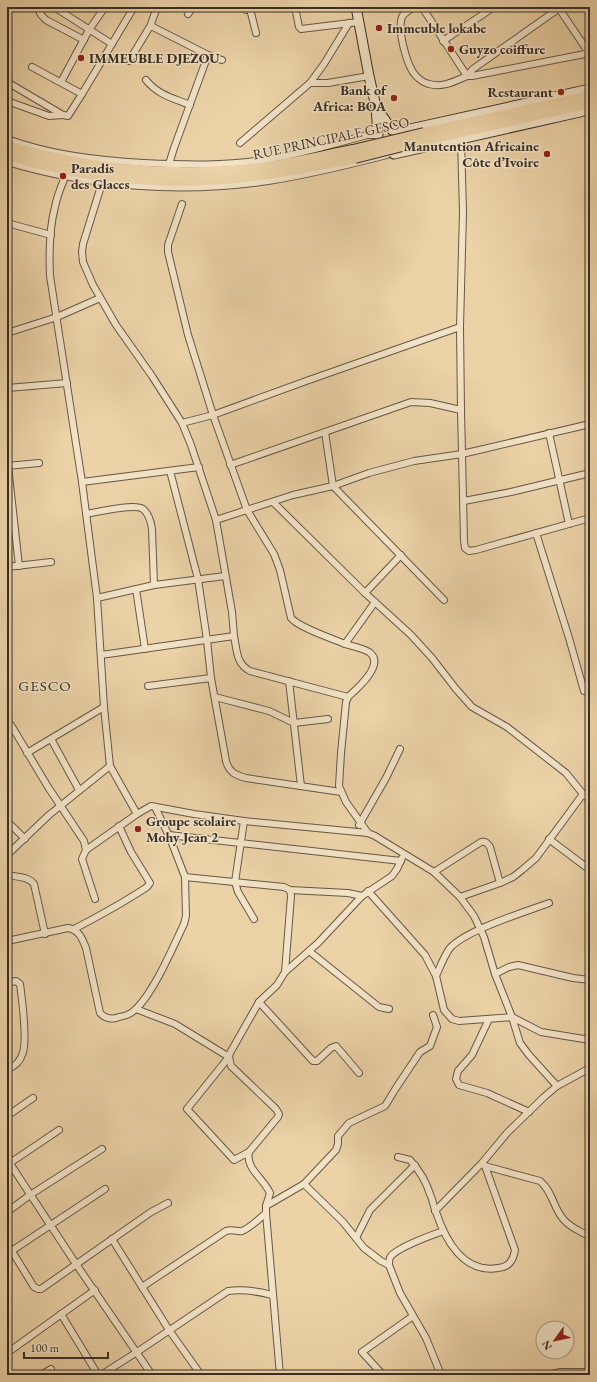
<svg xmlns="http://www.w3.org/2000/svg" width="597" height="1382" font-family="'EB Garamond',serif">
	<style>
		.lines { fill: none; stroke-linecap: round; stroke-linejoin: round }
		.street-casing { stroke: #665747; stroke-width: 8 }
		.secondary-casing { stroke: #392e27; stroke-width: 11 }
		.primary-casing { stroke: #392e27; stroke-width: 12 }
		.street { stroke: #f2e2c6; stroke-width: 6 }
		.secondary { stroke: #f2e2c6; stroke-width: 9 }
		.primary { stroke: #ebd2a7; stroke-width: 10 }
		.primary-bridge-casing { stroke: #392e27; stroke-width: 12; stroke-linecap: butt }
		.primary-bridge { stroke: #ebd2a7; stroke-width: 10 }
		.poi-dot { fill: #8f2418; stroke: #f2e2c6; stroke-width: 1.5 }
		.labels { text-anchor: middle; stroke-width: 3; stroke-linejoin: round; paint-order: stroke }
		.poi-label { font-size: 14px; font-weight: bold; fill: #392e27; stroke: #f2e2c6; text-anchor: start }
		.street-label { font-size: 14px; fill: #392e27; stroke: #f2e2c6 }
		.neighbourhood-label { font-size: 15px; letter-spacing: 1px; fill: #392e27; stroke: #f2e2c6 }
	</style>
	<rect width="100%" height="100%" fill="#ebd2a7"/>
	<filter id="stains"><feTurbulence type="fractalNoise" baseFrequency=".005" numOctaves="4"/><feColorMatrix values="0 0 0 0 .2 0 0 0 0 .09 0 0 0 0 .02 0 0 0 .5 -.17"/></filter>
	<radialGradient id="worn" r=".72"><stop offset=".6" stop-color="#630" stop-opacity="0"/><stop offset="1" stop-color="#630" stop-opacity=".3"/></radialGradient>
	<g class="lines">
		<g class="street-casing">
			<g id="street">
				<path d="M39,7C38,13 42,16 46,20L84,40"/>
				<polyline points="54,7 112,44"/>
				<polyline points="240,7 246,10 251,7"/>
				<polyline points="295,7 299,27 301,29 359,22"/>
				<path d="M413,7C410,10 404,13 402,17C397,30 407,67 416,76C419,79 425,83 429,84C443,88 455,81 467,76H472L590,53"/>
				<polyline points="422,7 467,76 473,69 561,7"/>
				<polyline points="558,7 589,53"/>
				<polyline points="250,9 256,33"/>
				<polyline points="188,14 193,7"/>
				<polyline points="150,27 157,7"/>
				<polyline points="443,41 494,7"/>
				<polyline points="129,61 149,28 151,26 208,55 222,60"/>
				<polyline points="32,67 82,94"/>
				<path d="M146,80C158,95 173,98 190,105"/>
				<polyline points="7,82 63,115 68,116 82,94 134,7"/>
				<polyline points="61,82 89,30 105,7"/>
				<polyline points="310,83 324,64 349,23"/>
				<polyline points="7,101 49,116 63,115"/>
				<path d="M7,139C51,155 97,160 144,163C186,165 228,166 270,159C303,153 335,144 367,135H378"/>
				<polyline points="461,139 463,212 460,327 461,410 464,541 465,548 469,551 476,550 590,518"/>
				<polyline points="240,143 310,83 328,83 369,76"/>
				<path d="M7,162C90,187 182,194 268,181C308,175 348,165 387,155"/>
				<polyline points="169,164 174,148 208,55"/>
				<polyline points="102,183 83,244 82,252 83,262 93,285 116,325 152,376 182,423 191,445 216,520 232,612 234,636"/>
				<path d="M182,204L168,245V252L188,335L213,415L247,510L274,554L280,570L291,618C300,628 331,638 345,644"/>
				<polyline points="7,223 51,235"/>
				<polyline points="7,333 57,317 100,298"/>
				<polyline points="7,388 67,383"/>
				<polyline points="182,423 213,415 309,380 460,327"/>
				<polyline points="325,432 333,486 444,600"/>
				<polyline points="549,433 569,524"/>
				<polyline points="230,465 411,402 430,403 461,410"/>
				<polyline points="7,466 39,463"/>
				<polyline points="8,466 19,566"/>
				<path d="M170,471L198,579L207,640L211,678L226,761C229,772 235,775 246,778L341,792"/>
				<polyline points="82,482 199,467"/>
				<polyline points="464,501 511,492 590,473"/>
				<polyline points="273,502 365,593 411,635 432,658 456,689 472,707 507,727 566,773 583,794 590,800"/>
				<path d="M86,514C98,512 135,503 143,509C149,514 151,522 152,529L154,585"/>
				<polyline points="216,520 293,495 333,486 369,473 414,461 462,454 590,424"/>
				<polyline points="536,533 569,638 584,691"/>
				<polyline points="7,567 51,562"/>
				<polyline points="136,589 145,649"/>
				<polyline points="365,593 401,555"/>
				<polyline points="97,598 154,585 225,576"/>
				<path d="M101,655L234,636C237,650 236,664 250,671L348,697"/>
				<polyline points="289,681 301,786"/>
				<polyline points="148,686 211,678"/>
				<polyline points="215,697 269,711 294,723 328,719"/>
				<polyline points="7,722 11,725 48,787 84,841 86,850 82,859 95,899"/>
				<polyline points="51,739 79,790"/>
				<polyline points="27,753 104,707"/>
				<polyline points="110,766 137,814"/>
				<polyline points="7,821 25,839"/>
				<polyline points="244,821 235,882 238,892 254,919"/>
				<polyline points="359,825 386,778 400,749"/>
				<path d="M368,833L346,802L339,786L341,753L346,702L348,697C357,689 386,664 369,652C362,648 352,646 345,644L375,602"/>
				<polyline points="169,835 401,861"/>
				<polyline points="549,839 590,870"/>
				<polyline points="86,850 137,814 151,806 194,814 244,821 368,833 375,836 434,872 460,897 474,916 484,937 495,974 512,1017 520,1043 529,1055 557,1086"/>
				<path d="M7,855L49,815L110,766L104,707L97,598L82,482L50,276C49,253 49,229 55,207C57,196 61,187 65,177"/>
				<path d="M434,872L481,842C486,841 487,843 490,847L500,883"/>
				<path d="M7,875C16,877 28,876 34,884L45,934"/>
				<polyline points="185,877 284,887 290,890 348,893 362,896"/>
				<polyline points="290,890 291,896 285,972 277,985 259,1002 313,1061 317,1061 331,1048 336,1046 359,1073"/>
				<polyline points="368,891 425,955 436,976 444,1010 452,1019 459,1021 512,1017 541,1032 590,1040"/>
				<polyline points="460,897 500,883 513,877 522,870 536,858 583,794"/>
				<path d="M74,929C99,916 123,903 147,887L150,883L131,852L119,826"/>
				<path d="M7,941L68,928C79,930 82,938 86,948L100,1013C106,1019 112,1020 119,1017C126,1016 131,1014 136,1009C155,990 172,949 184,924L186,916L185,877L170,838L155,807"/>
				<polyline points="309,951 379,1007 389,1009"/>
				<polyline points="285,972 318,943 362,896 392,876 397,869 402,858"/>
				<polyline points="495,974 509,967 518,965 573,978 590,980"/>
				<path d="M436,976C440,967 444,956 450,948C466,930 525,912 549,903"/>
				<path d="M7,983L16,981L20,984C22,999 28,1044 22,1055C20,1062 13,1067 7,1070"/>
				<path d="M259,1002L230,1053L229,1057L231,1066L276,1109L279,1114L278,1117L249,1152C245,1168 264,1179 270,1193L266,1206V1213L280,1375"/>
				<polyline points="136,1009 175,1024 229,1057 187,1109 234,1160 249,1152"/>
				<polyline points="489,1019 472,1055 458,1071 456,1079 459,1085 487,1093 529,1112"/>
				<polyline points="7,1116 33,1098"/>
				<path d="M398,1157L410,1160C419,1170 426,1181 430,1194C433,1200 433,1206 436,1212C445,1239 463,1274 498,1268C509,1267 513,1261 515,1250L485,1166"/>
				<polyline points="7,1159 76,1264 152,1375"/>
				<path d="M483,1164L485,1166L540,1181C553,1192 553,1208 564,1220C572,1229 581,1231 590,1237"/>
				<polyline points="7,1165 59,1130"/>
				<polyline points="304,1184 336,1150 338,1144 338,1136 349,1123 385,1106 396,1088 420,1052 430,1046 437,1027 433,1015"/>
				<polyline points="266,1206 304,1184 343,1222 364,1248 381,1261 389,1265"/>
				<polyline points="435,1211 482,1163 507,1133 544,1097 557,1086 590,1068"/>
				<polyline points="7,1212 30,1195 102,1149"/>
				<polyline points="356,1238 370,1210 415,1165"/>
				<polyline points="112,1239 169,1330 201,1375"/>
				<polyline points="7,1243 34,1287 38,1289 41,1289 151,1212 168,1203"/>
				<polyline points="7,1254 105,1189"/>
				<path d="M142,1287L226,1231C234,1229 237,1232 242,1231C250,1228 259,1219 266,1213"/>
				<polyline points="61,1314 98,1375"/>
				<polyline points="7,1353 95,1290"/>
				<polyline points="7,1373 8,1375"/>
				<polyline points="41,1375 51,1369"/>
				<path d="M101,1375L137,1352L228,1291C244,1289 257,1291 272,1295"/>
				<polyline points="383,1375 362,1352 413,1316"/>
				<path d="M441,1375L426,1338L400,1293L389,1265C389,1262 389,1258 391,1256C400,1246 430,1236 443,1231"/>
				<polyline points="548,1375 560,1372 590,1372"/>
			</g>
		</g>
		<g class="secondary-casing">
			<g id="secondary">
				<polyline points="356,7 369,76 376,107 378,135"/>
				<polyline points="376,107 392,130 401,131 590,89"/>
				<polyline points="394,154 580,112 590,108"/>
			</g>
		</g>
		<g class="primary-casing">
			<g id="primary">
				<polyline points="424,133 590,96"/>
				<polyline points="426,140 590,103"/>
				<path d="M7,146C90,170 174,178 260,168C291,164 323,156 353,150"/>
				<path d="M7,155C95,182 190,188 280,172C305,168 330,163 355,158"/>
			</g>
		</g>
		<use href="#street" class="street"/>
		<use href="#secondary" class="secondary"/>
		<use href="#primary" class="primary"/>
		<g class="primary-bridge-casing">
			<g id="primary-bridge">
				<polyline points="353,150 424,133"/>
				<polyline points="355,158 426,140"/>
			</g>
		</g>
		<use href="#primary-bridge" class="primary-bridge"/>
	</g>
	<g class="poi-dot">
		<circle cx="379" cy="28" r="4"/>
		<circle cx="451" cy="49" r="4"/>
		<circle cx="81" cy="58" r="4"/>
		<circle cx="561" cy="92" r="4"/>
		<circle cx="394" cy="98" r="4"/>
		<circle cx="547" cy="154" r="4"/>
		<circle cx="63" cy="176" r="4"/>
		<circle cx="138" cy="829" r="4"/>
	</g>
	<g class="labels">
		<g class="poi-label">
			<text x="387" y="33">Immeuble lokabe</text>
			<text x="459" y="54">Guyzo coiffure</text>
			<text x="89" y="63">IMMEUBLE DJEZOU</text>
			<text x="386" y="95" text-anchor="end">Bank of<tspan x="386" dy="16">Africa: BOA</tspan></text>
			<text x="553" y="97" text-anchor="end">Restaurant</text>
			<text x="539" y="151" text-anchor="end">Manutention Africaine<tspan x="539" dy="16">Côte d’Ivoire</tspan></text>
			<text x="71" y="173">Paradis<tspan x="71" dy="16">des Glaces</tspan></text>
			<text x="146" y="826">Groupe scolaire<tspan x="146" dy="16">Mohy Jean 2</tspan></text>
		</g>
		<g class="street-label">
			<text transform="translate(331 138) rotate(-12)" y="5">RUE PRINCIPALE GESCO</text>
		</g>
		<g class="neighbourhood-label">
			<text x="45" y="691">GESCO</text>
		</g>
	</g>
	<rect width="597" height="1382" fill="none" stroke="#ebd2a7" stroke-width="24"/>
	<rect x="8" y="8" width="581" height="1366" fill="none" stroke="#392e27" stroke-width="2"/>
	<rect x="12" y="12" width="573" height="1358" fill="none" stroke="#392e27"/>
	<g transform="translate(555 1340) rotate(237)"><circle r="19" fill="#f2e2c6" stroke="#a89a86"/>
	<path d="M0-3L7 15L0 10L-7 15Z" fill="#8f2418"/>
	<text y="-6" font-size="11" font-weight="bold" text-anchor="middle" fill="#392e27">N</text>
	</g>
	<path d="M24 1352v6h84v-6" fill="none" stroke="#392e27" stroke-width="2"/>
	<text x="30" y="1352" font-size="12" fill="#392e27" stroke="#f2e2c6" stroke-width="3" paint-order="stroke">100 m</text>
	<rect width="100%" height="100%" filter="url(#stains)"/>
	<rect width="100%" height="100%" fill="url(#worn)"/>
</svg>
